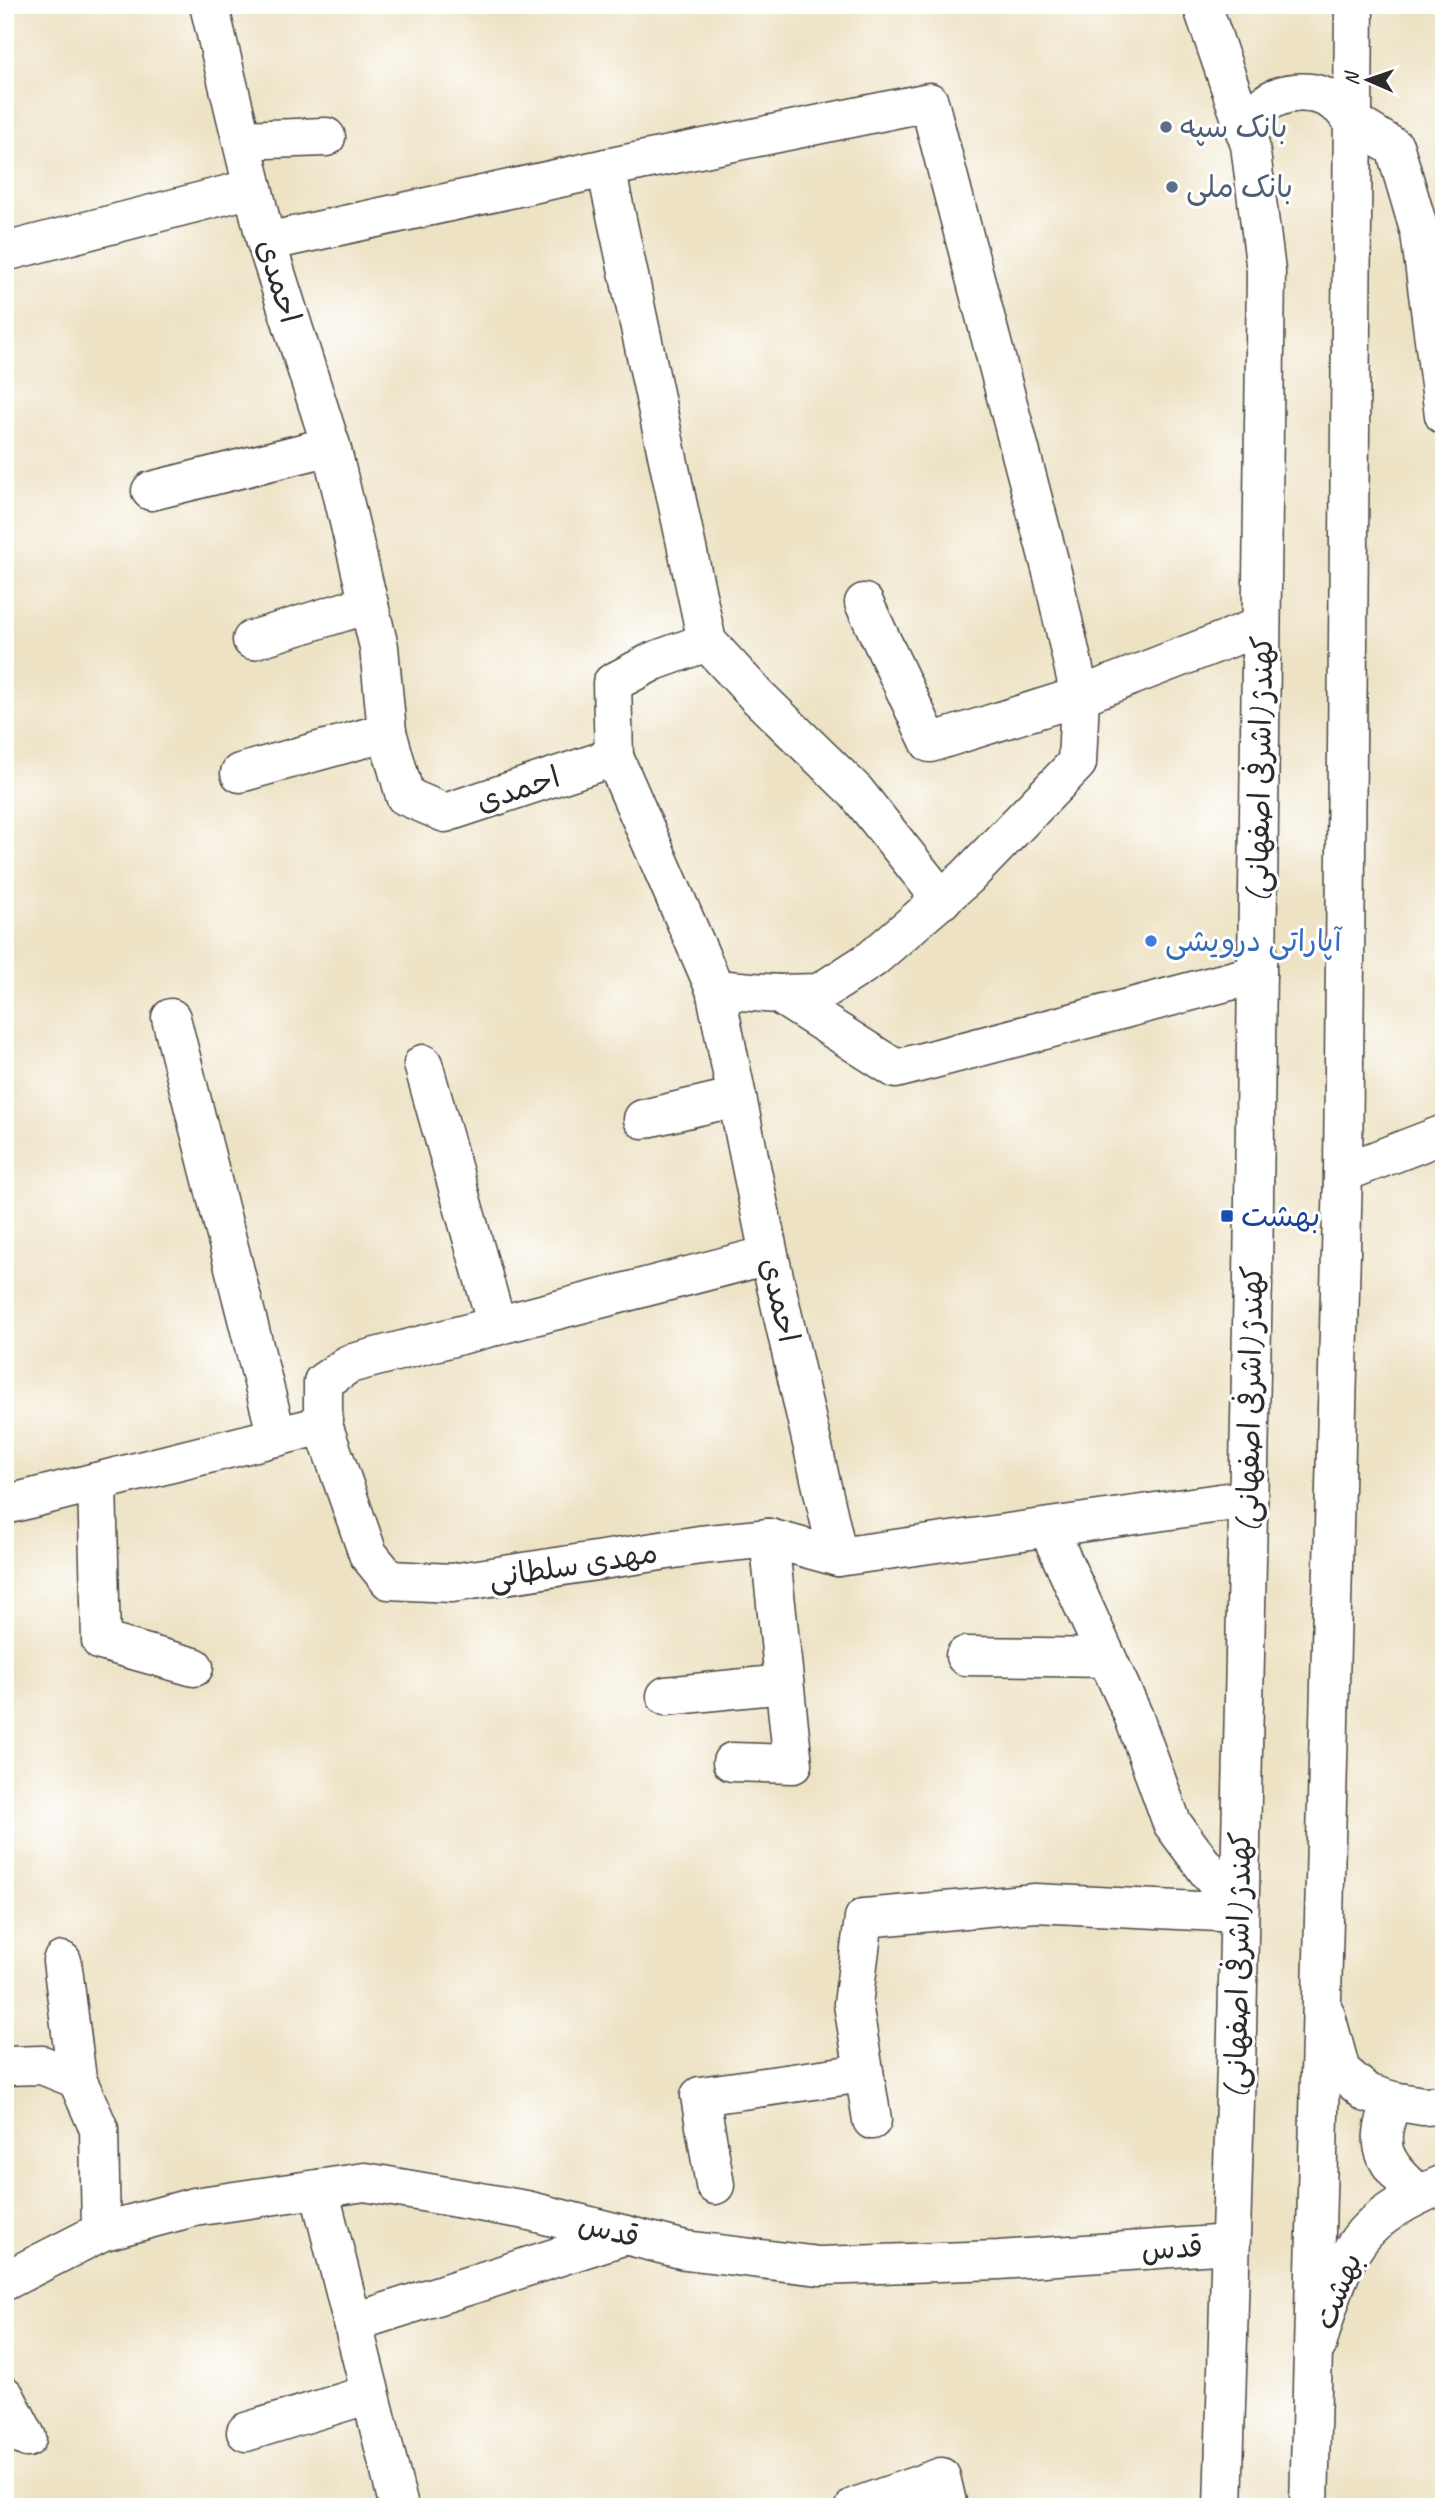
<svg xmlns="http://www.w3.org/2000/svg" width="1449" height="2512" font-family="Caveat,'Playpen Sans Arabic',sans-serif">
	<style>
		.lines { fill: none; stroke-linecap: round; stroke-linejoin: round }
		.minor-casing { stroke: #484642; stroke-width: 41 }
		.tertiary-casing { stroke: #484642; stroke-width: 41 }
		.secondary-casing { stroke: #484642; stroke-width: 41 }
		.primary-casing { stroke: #484642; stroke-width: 41 }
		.minor { stroke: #fff; stroke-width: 38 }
		.tertiary { stroke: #fff; stroke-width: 38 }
		.secondary { stroke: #fff; stroke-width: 38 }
		.primary { stroke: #fff; stroke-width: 38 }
		.service-dot { fill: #5c6f8a; stroke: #fff; stroke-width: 2.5 }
		.shop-dot { fill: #3f7fe0; stroke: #fff; stroke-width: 2.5 }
		.transit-dot { fill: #1a4fb4; stroke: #fff; stroke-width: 2.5 }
		.labels { text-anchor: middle; stroke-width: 6; stroke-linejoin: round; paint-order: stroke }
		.service-label { font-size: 30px; fill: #4e5e75; stroke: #fff; text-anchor: start }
		.street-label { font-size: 30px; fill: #2b2b2b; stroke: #fff }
		.shop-label { font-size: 30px; fill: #366cbe; stroke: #fff; text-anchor: start }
		.transit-label { font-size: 30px; fill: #164399; stroke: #fff; text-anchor: start }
	</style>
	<rect width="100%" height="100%" fill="#fff"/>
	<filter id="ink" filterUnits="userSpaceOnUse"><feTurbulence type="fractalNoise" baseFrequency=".0143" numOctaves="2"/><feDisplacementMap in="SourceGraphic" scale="14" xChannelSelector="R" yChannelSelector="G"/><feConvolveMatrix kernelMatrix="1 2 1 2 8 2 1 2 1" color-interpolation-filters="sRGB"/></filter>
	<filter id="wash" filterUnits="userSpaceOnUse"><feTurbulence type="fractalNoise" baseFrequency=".00686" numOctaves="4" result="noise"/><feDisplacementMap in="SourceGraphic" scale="28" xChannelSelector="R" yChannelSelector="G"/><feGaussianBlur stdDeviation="1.57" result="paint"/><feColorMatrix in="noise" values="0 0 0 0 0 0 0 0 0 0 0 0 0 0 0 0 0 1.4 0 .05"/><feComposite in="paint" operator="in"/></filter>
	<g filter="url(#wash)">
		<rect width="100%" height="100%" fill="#ede2c4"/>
	</g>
	<g filter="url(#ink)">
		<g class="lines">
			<g class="minor-casing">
				<g id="minor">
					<polyline points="209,5 266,242 331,446 379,647 387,732 405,796 445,813 614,757 715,989 769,1255 838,1557"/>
					<polyline points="1353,122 1395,148 1420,233 1444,415"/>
					<polyline points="242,140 326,137"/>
					<polyline points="606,168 707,642 757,696 856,792 942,900"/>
					<polyline points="266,242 606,168 929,102 1053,576 1080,696 1077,763 967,877 872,959 819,993 778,994 715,989"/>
					<polyline points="5,252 253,188"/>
					<polyline points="151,491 331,446"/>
					<polyline points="864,603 930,743 1080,696 1261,626"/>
					<polyline points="252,640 369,604"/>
					<polyline points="614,757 612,683 654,661 707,642"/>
					<polyline points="240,773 387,732"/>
					<polyline points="778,994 896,1069 1257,974"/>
					<polyline points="171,1018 277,1437"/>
					<polyline points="423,1064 497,1326"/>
					<polyline points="643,1119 737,1097"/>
					<polyline points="1343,1173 1444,1134"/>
					<polyline points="323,1425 323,1382 349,1364 769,1255"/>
					<polyline points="97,1482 101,1641 194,1667"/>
					<polyline points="5,1505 323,1425 368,1554 389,1580 452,1583 700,1545 769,1538 838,1557 1248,1499"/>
					<polyline points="1048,1528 1133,1715 1172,1823 1239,1913"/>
					<polyline points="965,1656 1107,1658"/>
					<polyline points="666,1696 784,1684"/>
					<polyline points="732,1762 793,1764 769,1538"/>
					<polyline points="62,1961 77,2079"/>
					<polyline points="5,2066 42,2065 77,2079 99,2129 101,2232"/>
					<polyline points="872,2120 853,2004 864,1918 1035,1903 1239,1913"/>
					<polyline points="715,2185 700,2096 864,2073"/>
					<polyline points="319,2189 399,2507"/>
					<polyline points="352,2323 626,2235"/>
					<polyline points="5,2396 27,2438"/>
					<polyline points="246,2432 370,2394"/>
					<polyline points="855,2507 941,2477 948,2507"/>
				</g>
			</g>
			<g class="tertiary-casing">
				<polyline id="tertiary" points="5,2281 101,2232 194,2207 365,2182 526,2210 685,2250 819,2266 999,2260 1230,2244"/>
			</g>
			<g class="secondary-casing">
				<g id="secondary">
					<polyline points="1326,2016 1341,2071 1367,2093 1393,2101 1423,2106 1444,2105"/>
					<path d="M1393,2101C1372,2148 1384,2162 1419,2195"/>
					<path d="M1317,2345C1327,2310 1337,2270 1359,2240C1378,2214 1414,2196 1444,2184"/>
				</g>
			</g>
			<g class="primary-casing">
				<g id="primary">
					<polyline points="1202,5 1250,145 1266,271 1253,1278 1237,2031 1223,2507"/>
					<path d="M1244,129C1248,123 1252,116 1257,111C1278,89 1315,86 1338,105C1344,109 1348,117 1353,122"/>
					<polyline points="1309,2507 1343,1173 1354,5"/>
				</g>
			</g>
			<use href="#minor" class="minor"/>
			<use href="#tertiary" class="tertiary"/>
			<use href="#secondary" class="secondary"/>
			<use href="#primary" class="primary"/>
		</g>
	</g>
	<g class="service-dot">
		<circle cx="1166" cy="127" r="7"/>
		<circle cx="1172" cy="187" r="7"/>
	</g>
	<circle class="shop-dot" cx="1151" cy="941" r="7"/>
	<rect class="transit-dot" x="1220" y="1209" width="14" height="14" rx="3.5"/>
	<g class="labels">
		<g class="service-label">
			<text x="1180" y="137">بانک سپه</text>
			<text x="1186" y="197">بانک ملی</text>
		</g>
		<g class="street-label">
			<text transform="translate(279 281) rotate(73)" y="10">احمدی</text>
			<text transform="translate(1260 769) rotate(-89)" y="10">کهندژ (اشرفی اصفهانی)</text>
			<text transform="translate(518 789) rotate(-18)" y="10">احمدی</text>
			<text transform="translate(780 1300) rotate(77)" y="10">احمدی</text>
			<text transform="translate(1250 1399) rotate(-89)" y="10">کهندژ (اشرفی اصفهانی)</text>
			<text transform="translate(573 1565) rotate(-9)" y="10">مهدی سلطانی</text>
			<text transform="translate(1238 1965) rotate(-89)" y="10">کهندژ (اشرفی اصفهانی)</text>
			<text transform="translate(609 2230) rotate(14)" y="10">قدس</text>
			<text transform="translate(1172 2248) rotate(-4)" y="10">قدس</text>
			<text transform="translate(1338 2291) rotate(-68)" y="10">بهشت</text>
		</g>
		<g class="shop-label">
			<text x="1165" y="951">آپاراتی درویشی</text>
		</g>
		<g class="transit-label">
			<text x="1241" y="1226">بهشت</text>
		</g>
	</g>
	<rect width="1449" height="2512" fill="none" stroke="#fff" stroke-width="28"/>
	<g transform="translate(1368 80) rotate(272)" stroke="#ffffff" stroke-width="5" paint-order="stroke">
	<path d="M0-5L12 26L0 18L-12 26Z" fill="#2b2b2b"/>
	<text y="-10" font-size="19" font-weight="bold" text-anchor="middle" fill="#2b2b2b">N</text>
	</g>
</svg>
